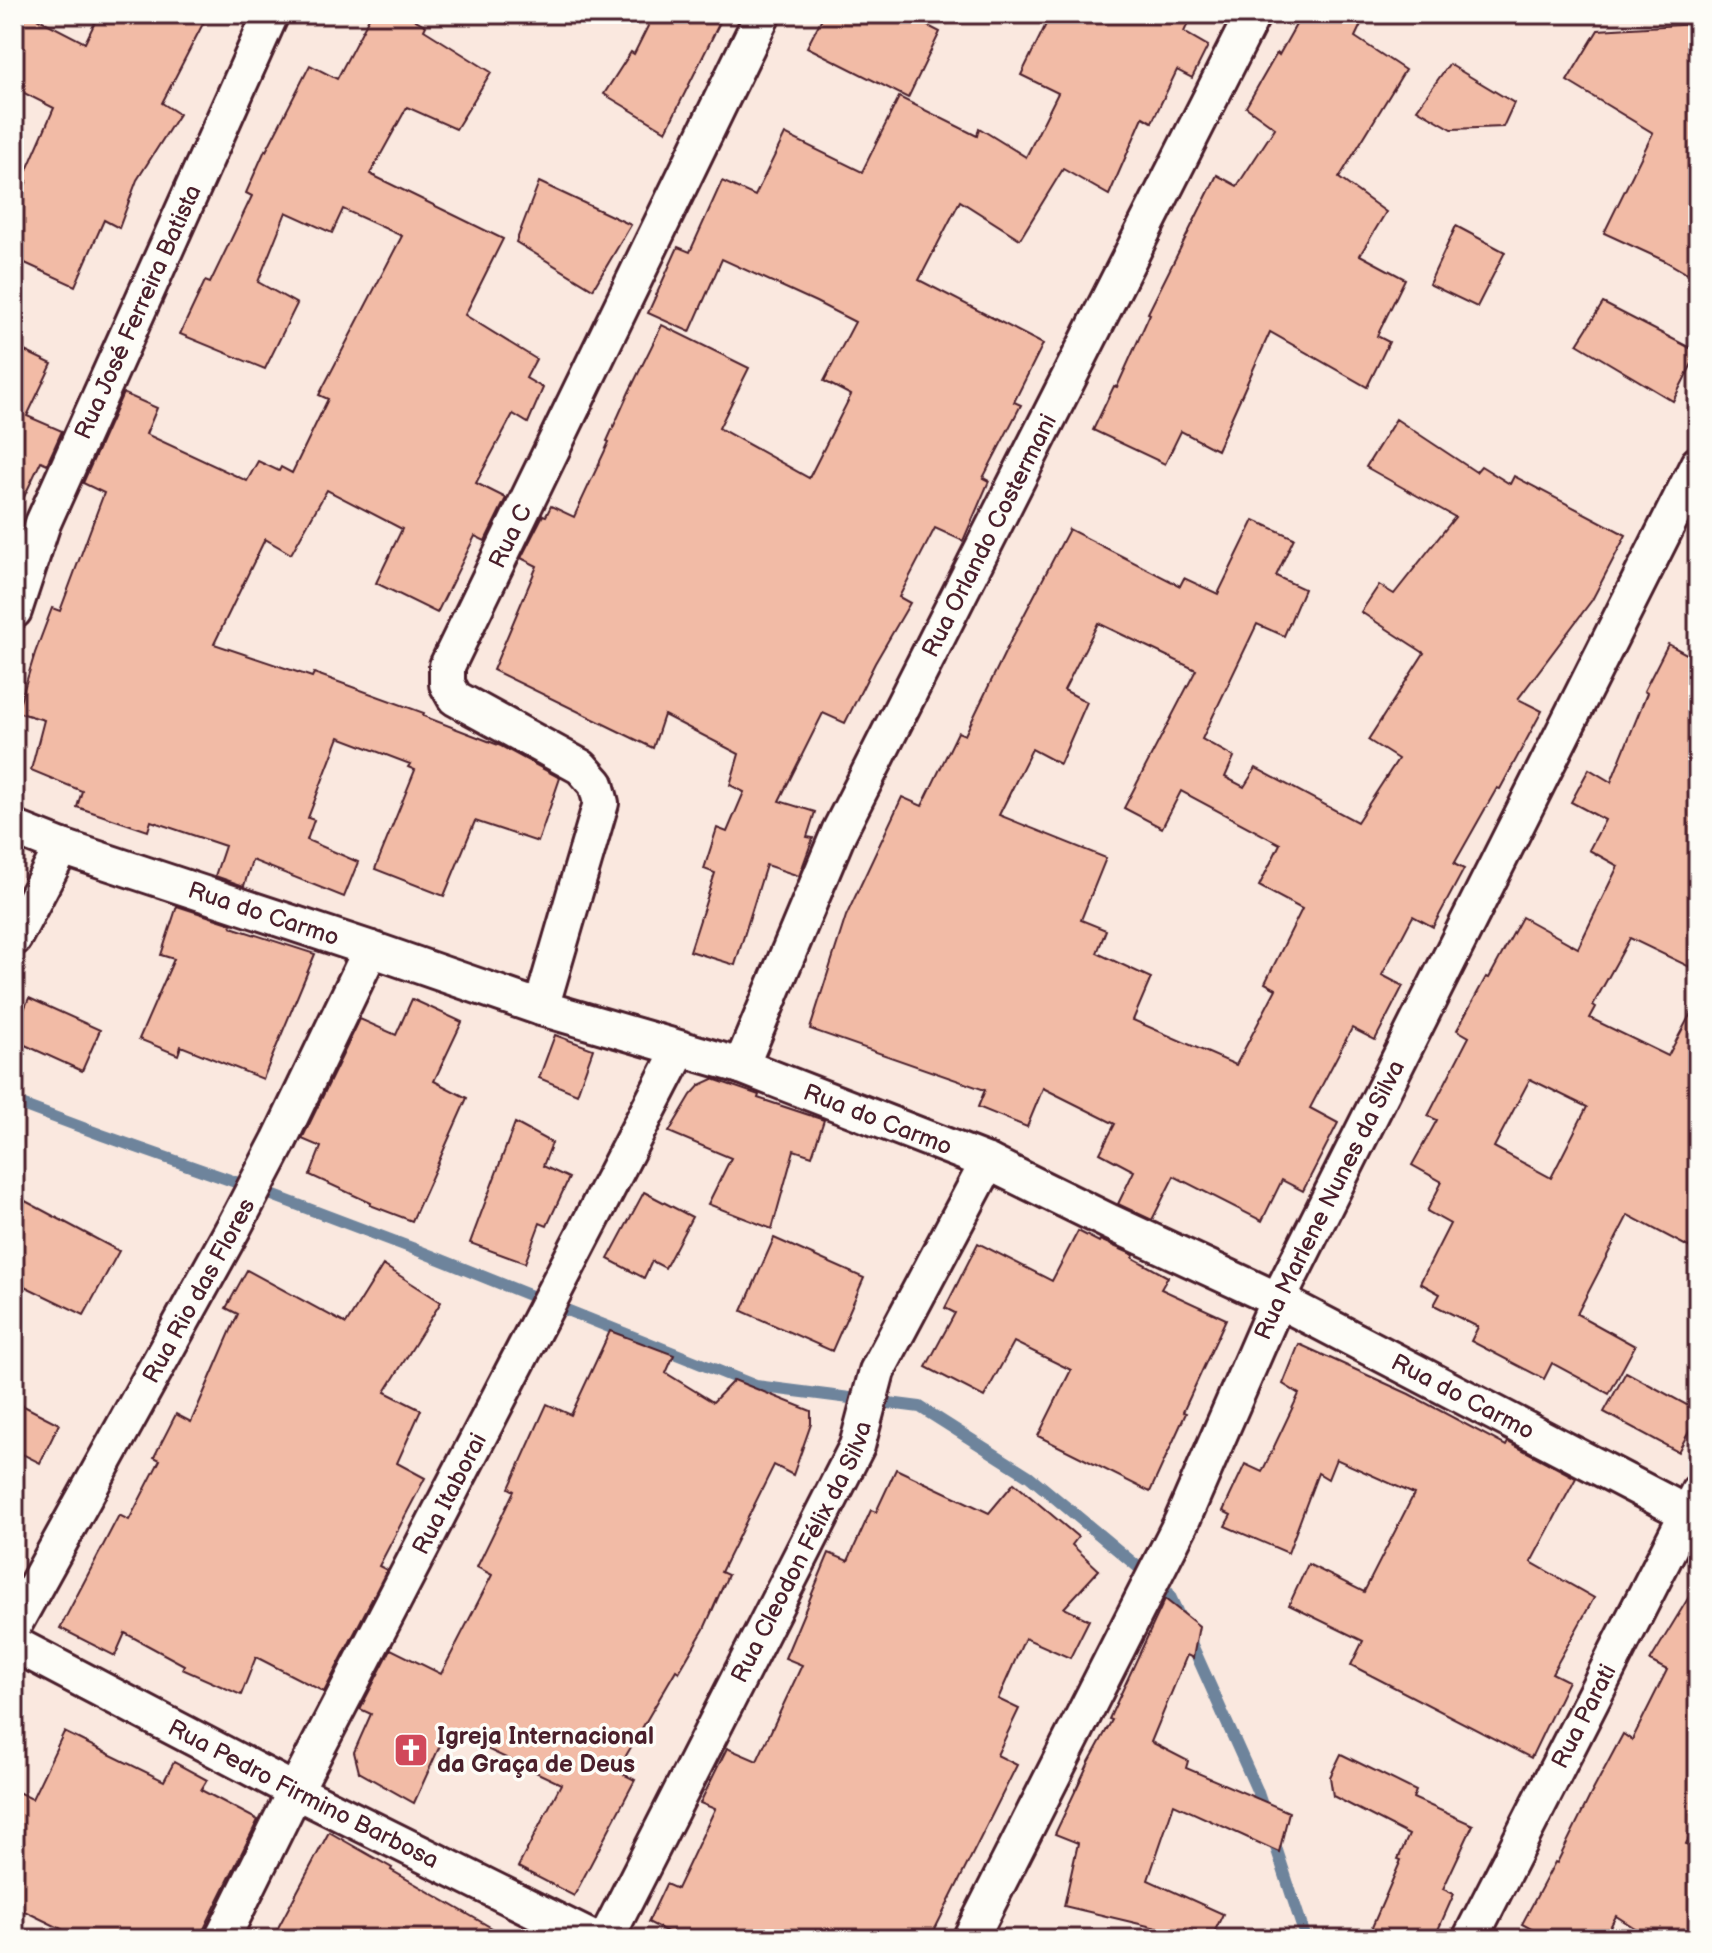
<svg xmlns="http://www.w3.org/2000/svg" width="1712" height="1953" font-family="'Balsamiq Sans',sans-serif">
	<style>
		.lines { fill: none; stroke-linecap: round; stroke-linejoin: round }
		.stream { stroke: #6e849c; stroke-width: 12 }
		.building { fill: #f2bba6; stroke: #4a1f2b; stroke-width: 2; fill-rule: evenodd }
		.minor-casing { stroke: #4a1f2b; stroke-width: 40 }
		.minor { stroke: #fdfcf7; stroke-width: 34 }
		.labels { text-anchor: middle; stroke-width: 7; stroke-linejoin: round; paint-order: stroke }
		.street-label { font-size: 24px; fill: #4a1f2b; stroke: #fdfcf7 }
		.poi-label { font-size: 24px; font-weight: bold; fill: #4a1f2b; stroke: #fdfcf7; text-anchor: start }
	</style>
	<rect width="100%" height="100%" fill="#fae8df"/>
	<filter id="ink" filterUnits="userSpaceOnUse"><feTurbulence type="fractalNoise" baseFrequency=".0125" numOctaves="2"/><feDisplacementMap in="SourceGraphic" scale="16" xChannelSelector="R" yChannelSelector="G"/><feConvolveMatrix kernelMatrix="1 2 1 2 8 2 1 2 1" color-interpolation-filters="sRGB"/></filter>
	<g filter="url(#ink)">
		<g class="lines">
			<g class="stream">
				<polyline points="14,1102 102,1135 264,1192 412,1248 756,1386 920,1407 1029,1476 1168,1592 1181,1620"/>
				<polyline points="1188,1636 1257,1790 1265,1814"/>
				<polyline points="1272,1835 1306,1939"/>
			</g>
		</g>
		<g class="building">
			<polygon points="14,14 29,14 85,43 99,14 208,14 162,103 179,114 137,180 119,228 104,220 75,286 14,258 14,207 27,181 23,179 54,108 14,88"/>
			<polygon points="371,14 405,14 426,26 424,30 491,72 456,129 407,107 370,174 503,239 465,315 536,359 526,378 543,388 528,423 513,414 476,483 506,498 485,541 475,536 437,613 376,583 402,529 327,490 291,554 265,539 214,644 312,677 314,673 424,713 423,716 501,746 560,778 538,842 475,821 444,896 375,869 415,770 408,767 410,764 339,737 308,818 314,820 307,840 358,862 344,897 252,860 244,886 215,876 225,846 151,821 148,831 77,807 82,791 31,770 44,720 17,712 35,653 52,608 60,611 104,493 83,483 123,393 157,408 146,434 247,481 258,461 279,471 281,467 292,473 328,399 319,395 402,236 343,209 332,233 286,212 258,282 297,304 265,369 180,334 205,281 210,283 252,196 246,193 265,150 266,151 310,65 337,79"/>
			<polygon points="654,14 724,14 666,131 604,94 631,52 634,54"/>
			<polygon points="824,14 905,14 940,32 908,98 807,47"/>
			<polygon points="1051,14 1192,14 1184,32 1208,46 1192,78 1177,70 1152,122 1143,117 1109,195 1063,169 1020,239 960,201 919,280 1043,344 1014,402 1021,405 983,478 989,481 963,541 935,528 899,597 910,603 875,663 845,723 823,713 779,801 815,812 807,837 813,838 799,876 766,865 735,965 690,951 715,873 704,869 717,828 727,832 744,792 730,785 739,754 664,715 653,748 493,670 537,566 521,558 543,515 546,516 551,506 574,517 609,442 607,441 629,392 662,325 749,368 719,428 809,478 851,395 824,381 855,322 816,302 722,259 690,332 648,313 678,247 690,252 722,181 755,196 785,134 862,172 899,97 977,136 979,128 1026,157 1058,93 1021,75"/>
			<polygon points="1302,14 1366,14 1355,37 1405,70 1339,178 1386,212 1360,255 1405,279 1377,336 1389,342 1367,387 1270,332 1217,450 1181,431 1165,464 1093,430 1114,386 1117,387 1150,314 1148,313 1217,175 1237,186 1275,128 1246,107 1277,53 1279,55"/>
			<polygon points="1696,24 1698,75 1698,280 1665,261 1604,233 1653,133 1567,81 1598,30"/>
			<polygon points="1449,64 1514,103 1503,127 1452,129 1417,109"/>
			<polygon points="539,182 631,225 593,289 516,242"/>
			<polygon points="1456,226 1505,252 1477,307 1429,284"/>
			<polygon points="1603,303 1698,352 1673,401 1577,344"/>
			<polygon points="14,346 52,364 27,416 62,431 47,464 41,461 14,518"/>
			<path d="M1396,419L1476,472L1481,466L1510,484L1514,476L1626,535L1592,600L1518,699L1542,711L1500,789L1497,788L1454,864L1464,869L1433,927L1413,916L1382,975L1403,986L1375,1040L1352,1028L1310,1108L1338,1123L1303,1191L1282,1180L1262,1221L1174,1176L1152,1220L1118,1204L1134,1171L1100,1153L1115,1124L1043,1088L1027,1127L978,1107L985,1090L810,1029L846,916L902,797L922,806L958,732L965,735L1011,640L1069,529L1180,586L1184,578L1218,594L1254,520L1294,538L1276,576L1304,589L1284,636L1257,624L1202,739L1234,757L1225,777L1244,787L1256,768L1357,822L1398,759L1368,740L1424,653L1361,612L1379,585L1394,594L1455,517L1366,467ZM1098,623L1196,670L1124,808L1162,828L1181,791L1280,844L1259,886L1302,909L1265,983L1276,989L1236,1065L1133,1020L1151,978L1097,953L1106,930L1081,920L1106,858L999,815L1032,749L1060,764L1087,702L1064,690Z"/>
			<path d="M1668,644L1698,660V971L1630,938L1593,1005L1596,1007L1590,1018L1668,1056L1698,1000V1252L1628,1215L1577,1314L1635,1346L1609,1394L1552,1363L1544,1379L1471,1341L1478,1327L1434,1305L1440,1294L1420,1283L1450,1224L1427,1211L1442,1182L1412,1165L1437,1120L1428,1116L1469,1037L1457,1030L1486,977L1489,978L1522,917L1578,948L1618,866L1589,850L1605,820L1571,802L1589,769L1611,782L1647,693L1644,691ZM1530,1079L1587,1107L1551,1178L1494,1147Z"/>
			<polygon points="177,906 232,924 231,927 315,954 263,1079 181,1046 178,1055 139,1039 174,959 161,955"/>
			<polygon points="29,998 100,1030 82,1071 14,1040 14,1032"/>
			<polygon points="412,999 462,1022 434,1081 467,1098 412,1221 370,1205 371,1203 310,1175 321,1147 302,1139 360,1019 396,1035"/>
			<polygon points="555,1035 593,1049 577,1094 539,1078"/>
			<polygon points="713,1079 759,1095 758,1098 824,1120 812,1156 794,1150 772,1229 708,1204 731,1158 669,1132 691,1095 700,1085"/>
			<polygon points="515,1123 552,1143 543,1166 569,1178 547,1226 540,1223 525,1263 470,1243"/>
			<polygon points="644,1192 692,1217 665,1268 652,1261 644,1278 608,1259"/>
			<polygon points="14,1195 119,1251 84,1315 14,1281"/>
			<polygon points="1078,1231 1099,1242 1100,1240 1134,1255 1133,1258 1168,1277 1161,1289 1226,1319 1183,1412 1186,1413 1150,1492 1038,1436 1071,1370 1014,1342 984,1397 926,1367 955,1313 945,1308 978,1243 1052,1281"/>
			<polygon points="774,1238 864,1278 832,1351 742,1311"/>
			<polygon points="383,1265 441,1302 385,1392 421,1410 397,1463 425,1478 379,1566 387,1570 324,1692 256,1657 241,1695 182,1669 184,1665 125,1633 115,1656 60,1628 119,1515 129,1520 160,1460 154,1457 176,1414 191,1422 238,1314 226,1308 247,1270 346,1324"/>
			<polygon points="610,1331 674,1355 666,1373 713,1402 734,1380 811,1411 811,1424 793,1475 774,1465 721,1572 728,1575 704,1629 679,1672 676,1670 617,1771 635,1780 574,1896 518,1867 561,1784 447,1730 414,1803 359,1772 354,1752 371,1714 360,1709 391,1649 441,1674 492,1575 477,1567 514,1491 509,1488 547,1404 571,1415"/>
			<polygon points="1299,1344 1409,1394 1506,1446 1508,1442 1576,1478 1531,1562 1594,1598 1552,1673 1568,1681 1531,1758 1351,1665 1363,1641 1289,1605 1308,1564 1364,1592 1414,1494 1336,1459 1328,1479 1318,1473 1288,1553 1225,1526 1231,1515 1223,1511 1245,1464 1262,1472 1299,1394 1283,1384"/>
			<polygon points="1626,1372 1698,1411 1698,1415 1678,1452 1604,1412"/>
			<polygon points="14,1401 59,1424 40,1463 14,1450"/>
			<polygon points="896,1469 989,1513 1014,1483 1078,1537 1072,1545 1099,1570 1064,1608 1089,1620 1070,1658 1025,1638 998,1699 1019,1709 997,1755 1017,1765 930,1939 681,1939 648,1922 666,1884 677,1889 715,1809 700,1803 727,1748 757,1761 802,1665 785,1658 829,1553 848,1561 871,1510 876,1512"/>
			<polygon points="1698,1582 1698,1822 1686,1844 1698,1851 1698,1939 1652,1939 1616,1916 1604,1939 1550,1939 1522,1924 1555,1862 1557,1863 1591,1794 1623,1734 1632,1740 1667,1670 1650,1661"/>
			<polygon points="1165,1599 1199,1626 1193,1658 1187,1655 1151,1742 1188,1761 1186,1768 1289,1812 1279,1852 1174,1804 1148,1880 1223,1914 1211,1939 1162,1939 1165,1930 1064,1906 1078,1843 1055,1834 1089,1762 1112,1720 1109,1719"/>
			<polygon points="64,1732 164,1781 174,1762 207,1780 201,1790 258,1820 199,1939 82,1939 14,1906 14,1790 32,1799"/>
			<polygon points="1341,1754 1416,1791 1413,1798 1473,1825 1443,1889 1454,1894 1434,1939 1367,1939 1401,1860 1398,1859 1409,1835 1333,1796 1330,1777"/>
			<polygon points="329,1832 392,1868 391,1870 511,1939 272,1939"/>
		</g>
		<g class="lines">
			<g class="minor-casing">
				<g id="minor">
					<path id="s1" d="M14,611L43,523L271,14"/>
					<path id="s2" d="M14,828L62,847L371,949L541,1008L741,1066L988,1162L1110,1222L1278,1300L1698,1519"/>
					<polyline points="14,938 62,847"/>
					<path id="s3" d="M541,1008L601,803L596,784L581,767L455,698L447,684V666L763,14"/>
					<path id="s4" d="M741,1066L839,832L1253,14"/>
					<path id="s5" d="M14,1625L234,1227L279,1141L371,949"/>
					<path id="s6" d="M14,1644L295,1791L593,1939"/>
					<path id="s7" d="M222,1939L295,1791L680,1049"/>
					<path id="s8" d="M606,1939L857,1446L877,1371L988,1162"/>
					<path id="s9" d="M970,1939L1181,1523L1278,1300L1698,464"/>
					<path id="s10" d="M1470,1939L1698,1492"/>
				</g>
			</g>
			<use href="#minor" class="minor"/>
		</g>
	</g>
	<defs>
		<g id="church-square" transform="scale(1.8)"><rect x="-9" y="-9" width="18" height="18" rx="4" fill="#d1495b" stroke="#fdfcf7"/><path d="M-1.2-6h2.4v3.5h3.3v2.4h-3.3V6h-2.4V-.1h-3.3v-2.4h3.3Z" fill="#fff"/></g>
	</defs>
	<g fill-rule="evenodd">
		<use href="#church-square" x="411" y="1750"/>
	</g>
	<g class="labels">
		<g class="street-label">
			<text dy="8" stroke="none"><textPath href="#s1" startOffset="324">Rua José Ferreira Batista</textPath></text>
			<text dy="8" stroke="none"><textPath href="#s3" startOffset="578">Rua C</textPath></text>
			<text dy="8" stroke="none"><textPath href="#s4" startOffset="586">Rua Orlando Costermani</textPath></text>
			<text dy="8" stroke="none"><textPath href="#s2" startOffset="264">Rua do Carmo</textPath></text>
			<text dy="8" stroke="none"><textPath href="#s2" startOffset="912">Rua do Carmo</textPath></text>
			<text dy="8" stroke="none"><textPath href="#s9" startOffset="822">Rua Marlene Nunes da Silva</textPath></text>
			<text dy="8" stroke="none"><textPath href="#s5" startOffset="382">Rua Rio das Flores</textPath></text>
			<text dy="8" stroke="none"><textPath href="#s2" startOffset="1560">Rua do Carmo</textPath></text>
			<text dy="8" stroke="none"><textPath href="#s7" startOffset="500">Rua Itaborai</textPath></text>
			<text dy="8" stroke="none"><textPath href="#s8" startOffset="434">Rua Cleodon Félix da Silva</textPath></text>
			<text dy="8" stroke="none"><textPath href="#s10" startOffset="250">Rua Parati</textPath></text>
			<text dy="8" stroke="none"><textPath href="#s6" startOffset="326">Rua Pedro Firmino Barbosa</textPath></text>
		</g>
		<g class="poi-label">
			<text x="437" y="1744">Igreja Internacional<tspan x="437" dy="28">da Graça de Deus</tspan></text>
		</g>
	</g>
	<rect width="1712" height="1953" fill="none" stroke="#fdfcf7" stroke-width="48"/>
	<rect x="24" y="24" width="1664" height="1905" fill="none" stroke="#4a1f2b" stroke-width="3" filter="url(#ink)"/>
</svg>
